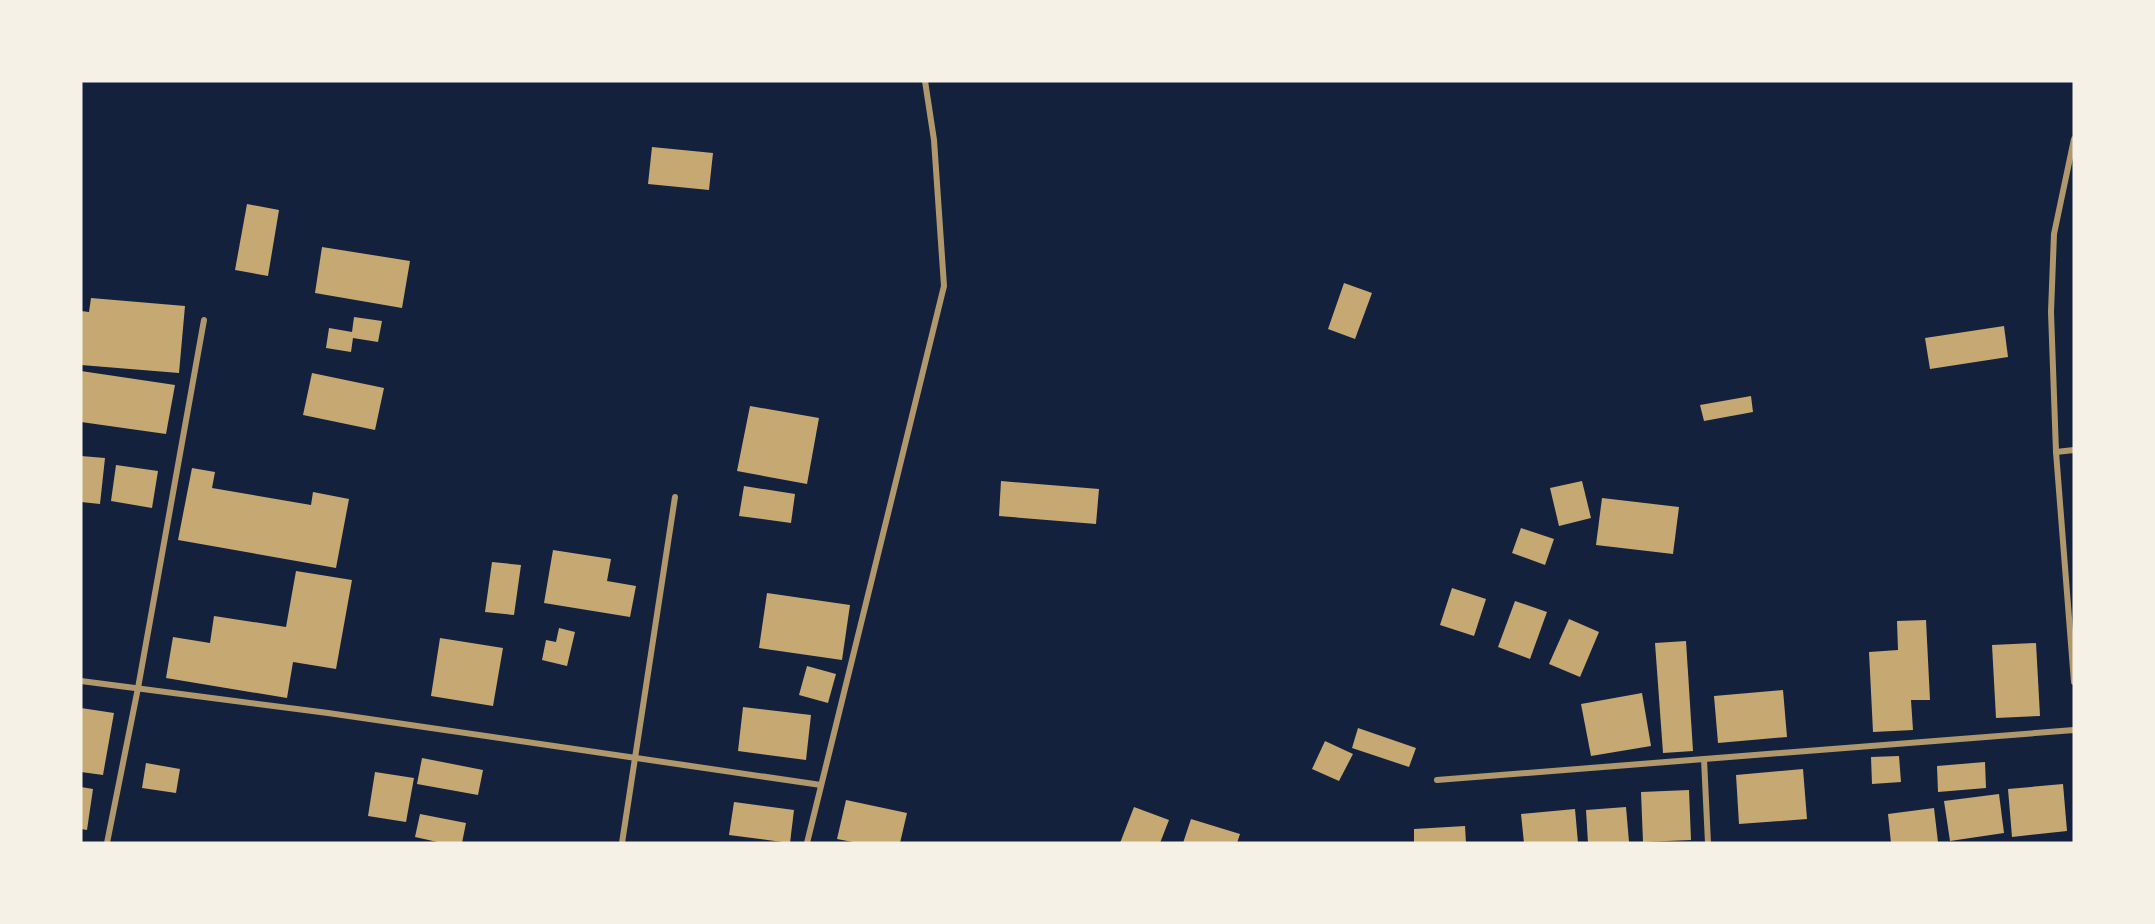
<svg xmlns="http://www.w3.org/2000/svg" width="2155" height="924" font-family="'DM Sans',sans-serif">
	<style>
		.building { fill: #c6a872 }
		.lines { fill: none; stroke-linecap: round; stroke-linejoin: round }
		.minor { stroke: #b1986c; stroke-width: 6 }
	</style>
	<rect width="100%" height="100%" fill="#14213d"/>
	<g class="building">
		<polygon points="652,147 713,153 709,190 648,184"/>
		<polygon points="247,204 279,210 268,276 235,270"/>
		<polygon points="322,247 410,261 402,308 315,293"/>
		<polygon points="1344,283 1372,293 1355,339 1328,329"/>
		<polygon points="91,298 185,306 179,373 81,365 81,311 89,312"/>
		<polygon points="354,317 382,321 378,342 353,338 351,352 326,348 329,328 352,332"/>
		<polygon points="2004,326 2008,357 1930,369 1925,338"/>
		<polygon points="81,371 175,385 166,434 81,422"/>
		<polygon points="312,373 384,388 375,430 303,415"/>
		<polygon points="1751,396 1753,412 1704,421 1700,405"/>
		<polygon points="750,406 819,418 807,484 737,471"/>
		<polygon points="81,456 105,458 100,504 81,502"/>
		<polygon points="116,465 158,471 152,508 111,501"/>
		<polygon points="192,468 215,472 212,488 311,505 313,492 349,499 336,568 178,540"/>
		<polygon points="1001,481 1099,489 1096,524 999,516"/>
		<polygon points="1582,481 1591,518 1559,526 1550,488"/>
		<polygon points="744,486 795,494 791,523 739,516"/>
		<polygon points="1602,498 1679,507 1673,554 1596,545"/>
		<polygon points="1521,528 1554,539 1545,565 1512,553"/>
		<polygon points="553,550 611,559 607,581 636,586 630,617 544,603"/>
		<polygon points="492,562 521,565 514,615 485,612"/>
		<polygon points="296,571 352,580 336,669 293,662 287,698 166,678 173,637 210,643 214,616 286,627"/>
		<polygon points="1452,588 1486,599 1474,636 1440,625"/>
		<polygon points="767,593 850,605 842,660 759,648"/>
		<polygon points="1515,601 1547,612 1530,659 1498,647"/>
		<polygon points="1569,619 1599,632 1580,677 1549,664"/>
		<polygon points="1926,620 1930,700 1911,700 1913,730 1873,732 1869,652 1898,650 1897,621"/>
		<polygon points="559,628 575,632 567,666 542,660 546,640 556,642"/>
		<polygon points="440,638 503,648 493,706 431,696"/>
		<polygon points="1686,641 1693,751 1663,753 1655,643"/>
		<polygon points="2036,643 2040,716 1996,718 1992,645"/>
		<polygon points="807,666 836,674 828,703 799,695"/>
		<polygon points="1783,690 1787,737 1718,743 1714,696"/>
		<polygon points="1642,693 1651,746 1591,756 1581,704"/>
		<polygon points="743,707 811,715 806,760 738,751"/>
		<polygon points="81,708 114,713 103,775 81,772"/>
		<polygon points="1358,728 1416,748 1409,767 1352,748"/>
		<polygon points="1325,741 1353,754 1339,781 1312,769"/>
		<polygon points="1899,756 1901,782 1872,784 1871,757"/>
		<polygon points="422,758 483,770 478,795 417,784"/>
		<polygon points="1985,762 1986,788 1938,792 1937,766"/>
		<polygon points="146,763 180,769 176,793 142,788"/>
		<polygon points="1803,769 1807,819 1739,824 1736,775"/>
		<polygon points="375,772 414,778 406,822 368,816"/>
		<polygon points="2063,784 2067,831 2012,837 2008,789"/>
		<polygon points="81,787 93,789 87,830 81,829"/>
		<polygon points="1689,790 1691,840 1643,842 1641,792"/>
		<polygon points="1999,794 2004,833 1950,841 1944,801"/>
		<polygon points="846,800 907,813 900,843 858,843 837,839"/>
		<polygon points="734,802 794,810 790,843 729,835"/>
		<polygon points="1134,807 1169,820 1160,843 1120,843"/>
		<polygon points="1626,807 1629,842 1588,843 1586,810"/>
		<polygon points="1934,808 1938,842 1891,843 1888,814"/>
		<polygon points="1575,809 1578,843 1524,843 1521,814"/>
		<polygon points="420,814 466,823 462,843 442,843 415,837"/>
		<polygon points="1191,819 1240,834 1237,843 1183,843"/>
		<polygon points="1465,826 1466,843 1414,843 1414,829"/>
	</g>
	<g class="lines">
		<g class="minor">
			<polyline points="2074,139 2054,234 2051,312 2056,452 2074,682"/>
			<polyline points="2056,452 2074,450"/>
			<polyline points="81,681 328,713 821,785"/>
			<polyline points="1704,759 1708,843"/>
			<polyline points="1437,780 2074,730"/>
			<polyline points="107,843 138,688 204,320"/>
			<polyline points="622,843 675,497"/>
			<polyline points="807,843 944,286 934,140 925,81"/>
		</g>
	</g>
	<rect width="2155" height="924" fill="none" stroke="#f6f1e7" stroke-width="165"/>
</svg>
